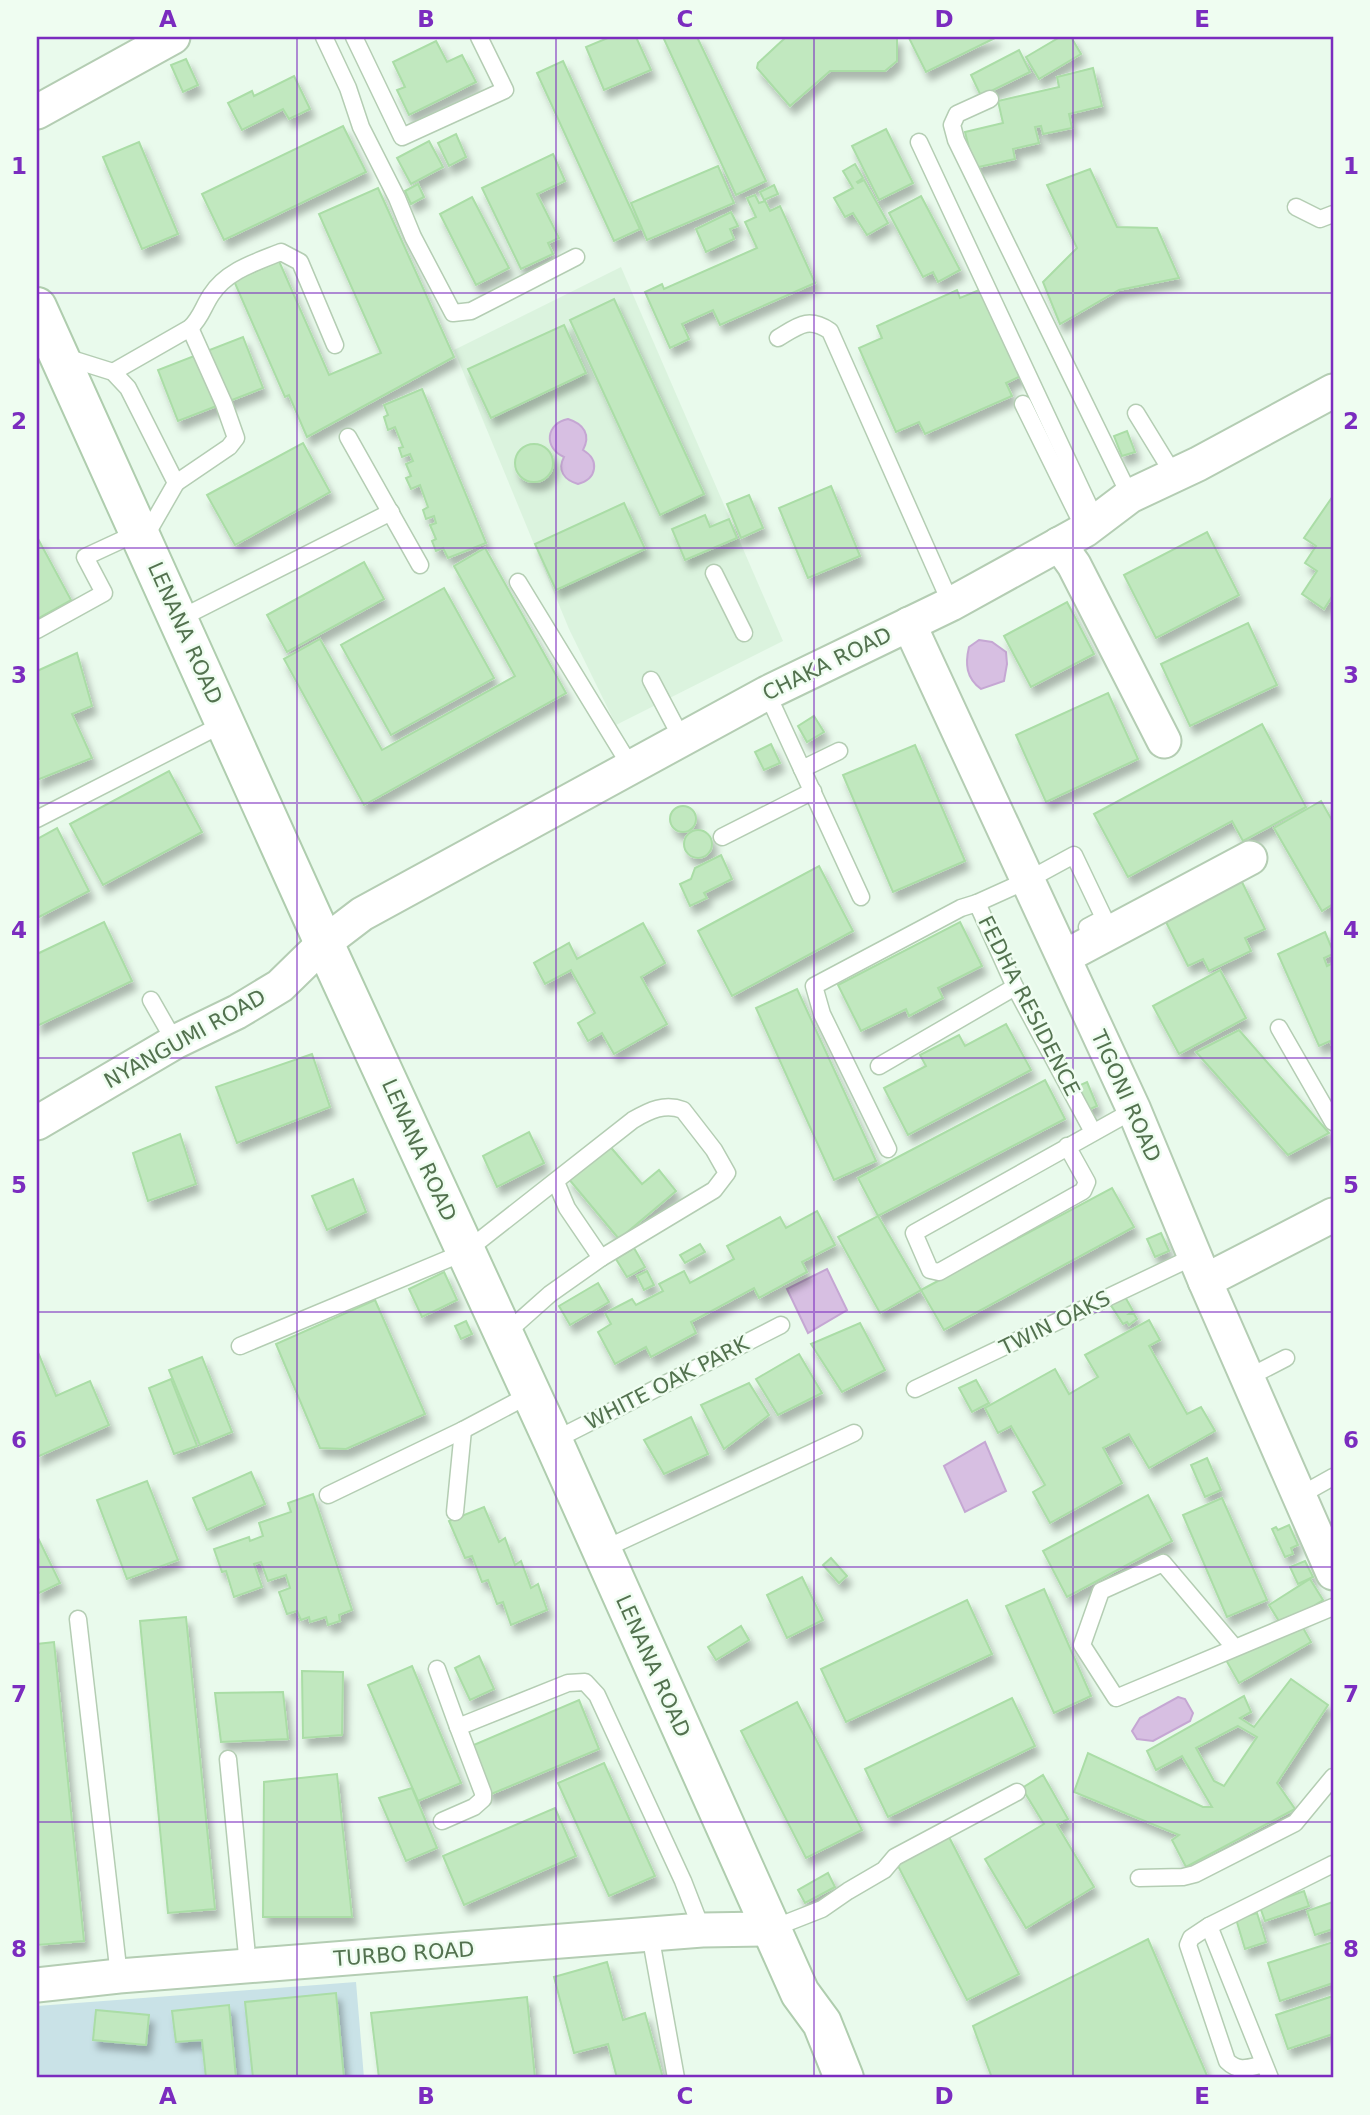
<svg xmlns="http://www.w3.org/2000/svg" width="1370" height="2115" font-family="'DejaVu Sans',sans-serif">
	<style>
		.residential { fill: #dbf3de }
		.green { fill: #c9e2e7 }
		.water { fill: #d7bfe2; stroke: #c5a7d3; stroke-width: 2 }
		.building { fill: #c1e8bf; stroke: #aadda6; stroke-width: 2; fill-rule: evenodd; filter: url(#shadow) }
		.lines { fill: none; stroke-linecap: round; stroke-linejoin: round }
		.lane-casing { stroke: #b4cdb3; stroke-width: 19 }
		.street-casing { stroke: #b4cdb3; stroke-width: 37 }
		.secondary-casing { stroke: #afcdae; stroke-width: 42 }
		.lane { stroke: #fff; stroke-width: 16 }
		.street { stroke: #fff; stroke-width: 33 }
		.secondary { stroke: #fff; stroke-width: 38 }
		.grid { fill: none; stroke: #7b2cbf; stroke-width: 2; stroke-opacity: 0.55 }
		.labels { text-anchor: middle; stroke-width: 5; stroke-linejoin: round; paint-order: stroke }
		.street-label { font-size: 21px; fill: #53724f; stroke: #effdf1 }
		.neatline { fill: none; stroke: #7b2cbf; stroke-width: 2.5 }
		.grid-label { font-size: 23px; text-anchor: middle; font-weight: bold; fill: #7b2cbf }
	</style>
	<defs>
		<filter id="shadow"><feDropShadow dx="4.5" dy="8" stdDeviation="3.5" flood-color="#0004"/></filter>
	</defs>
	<rect width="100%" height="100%" fill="#e9faec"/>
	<polygon class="residential" points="621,267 783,641 616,725 569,629 454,350"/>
	<polygon class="green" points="356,1982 364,2078 37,2078 37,2006"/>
	<g class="water">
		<path d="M568,419C584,424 591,435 583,450C600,460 597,479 578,484C564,480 557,470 564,457C543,448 546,423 568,419Z"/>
		<path d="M979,640L992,642L1006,652L1007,664L1004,681L981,689C966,678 965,664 969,647Z"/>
		<polygon points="827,1269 847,1310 808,1333 787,1289"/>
		<polygon points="985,1442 1006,1491 965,1512 944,1466"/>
		<polygon points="1178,1697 1185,1699 1193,1713 1190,1721 1153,1741 1137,1739 1132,1731 1140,1718"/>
	</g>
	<g class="building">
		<polygon points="610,37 636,37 651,70 604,90 586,47"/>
		<polygon points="663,37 697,37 766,181 736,195"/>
		<polygon points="786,37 897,37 897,61 885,71 830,71 790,106 757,68 758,63"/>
		<polygon points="911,37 997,37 926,72 909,38"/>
		<polygon points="1060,37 1071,37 1081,54 1039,79 1026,57"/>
		<polygon points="436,41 447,62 462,55 476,82 409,115 397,90 405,87 393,62"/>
		<polygon points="1019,50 1030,72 981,96 971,75"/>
		<polygon points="186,59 198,85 183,92 171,65"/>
		<polygon points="563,61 640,229 614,241 537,73"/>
		<polygon points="1093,68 1102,106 1069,114 1072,128 1043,134 1041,126 1035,127 1039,143 1013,149 1015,159 974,168 965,132 1003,123 998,101 1059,87 1057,77"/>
		<polygon points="294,76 310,109 289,119 283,109 242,130 228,103 252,91 254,96"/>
		<polygon points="343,126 366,172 224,240 202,194"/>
		<polygon points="886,129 913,183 879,200 852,146"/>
		<polygon points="456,134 466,157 449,166 438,143"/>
		<polygon points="429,141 443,167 411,184 397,158"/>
		<polygon points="139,142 178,234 142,249 103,157"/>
		<polygon points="553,154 565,181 537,194 559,238 548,243 553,254 521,269 482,188"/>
		<polygon points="855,164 863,178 857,182 858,183 864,180 888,223 867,235 853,213 845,217 834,198 853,188 843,171"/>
		<polygon points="718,166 734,203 647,240 631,203"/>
		<polygon points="1090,169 1117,227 1157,228 1179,278 1119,290 1060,324 1043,282 1077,248 1047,185"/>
		<polygon points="418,184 424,197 411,204 405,191"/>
		<polygon points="774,185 778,194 764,200 760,192"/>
		<polygon points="378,188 454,357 307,437 289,395 285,397 234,281 279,261 329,375 381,353 319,214"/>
		<polygon points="755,195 759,203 765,201 770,211 780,206 815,283 720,325 713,310 682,324 689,339 670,348 645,292 662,284 664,289 757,248 745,222 756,217 747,198"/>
		<polygon points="921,196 960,270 938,282 933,272 923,277 889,213"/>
		<polygon points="472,197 509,268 476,285 440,214"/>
		<polygon points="731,212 738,226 730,229 734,239 706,252 696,229"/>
		<polygon points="984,288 1023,375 1006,383 1012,396 925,434 919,422 896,432 859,348 882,338 877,326 957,290 960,298"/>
		<polygon points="614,299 704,494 660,515 570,320"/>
		<polygon points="564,325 586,373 491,418 468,369"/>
		<polygon points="243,337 263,388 178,421 158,370"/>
		<polygon points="422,389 486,543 448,558 443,548 436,551 432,541 436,539 430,525 436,523 434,516 426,519 423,510 428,507 420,485 411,489 406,478 411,476 406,464 413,461 410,454 402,457 399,448 403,447 395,427 388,430 384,417 388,415 384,405"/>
		<polygon points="1127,431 1135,452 1122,456 1114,436"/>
		<polygon points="303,443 330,492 235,545 207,495"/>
		<circle cx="534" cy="463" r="19"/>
		<polygon points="831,486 860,556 808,578 779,508"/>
		<polygon points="749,495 763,528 741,538 727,504"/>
		<polygon points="1333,496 1333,595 1324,609 1302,594 1317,571 1305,563 1316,546 1304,538"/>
		<polygon points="624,503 645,549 556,590 535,544"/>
		<polygon points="705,515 710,527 729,519 737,538 685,560 672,529"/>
		<polygon points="1207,532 1239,595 1156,638 1124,575"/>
		<polygon points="37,537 71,600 37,619"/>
		<polygon points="485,548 566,693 364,805 284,659 320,639 382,750 515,676 454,566"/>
		<polygon points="364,562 384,599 287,652 267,615"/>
		<polygon points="444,588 494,678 391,735 341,645"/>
		<polygon points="1067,602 1094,654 1031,687 1004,636"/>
		<polygon points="1248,623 1277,685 1190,726 1161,664"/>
		<polygon points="77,653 92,706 72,714 92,758 37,780 37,671"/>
		<polygon points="1108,693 1138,759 1046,802 1016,735"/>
		<polygon points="814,716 824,732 807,742 798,726"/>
		<polygon points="1262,724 1306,807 1243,841 1232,821 1128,877 1094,814"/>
		<polygon points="771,744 780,763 764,770 755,752"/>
		<polygon points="915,745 965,861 893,892 843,775"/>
		<polygon points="169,771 202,832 103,885 70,824"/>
		<polygon points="1321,801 1333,822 1333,904 1322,911 1274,828"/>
		<circle cx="683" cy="819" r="13"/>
		<polygon points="57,828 89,891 37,918 37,839"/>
		<circle cx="698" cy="844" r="14"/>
		<polygon points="721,855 732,879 704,893 707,898 690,906 680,884 691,879 695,868"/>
		<polygon points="819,866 853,931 732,996 698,931"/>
		<polygon points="1241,880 1265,929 1245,938 1251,951 1209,971 1203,959 1188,966 1164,918"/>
		<polygon points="104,922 132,981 37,1026 37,954"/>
		<polygon points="960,922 982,966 938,988 943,998 909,1016 906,1009 861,1031 838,985"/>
		<polygon points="643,923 665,963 641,977 667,1024 614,1054 602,1033 588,1041 578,1023 595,1013 571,970 545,984 534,963 569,943 577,959"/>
		<polygon points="1325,932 1333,951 1333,954 1324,958 1327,966 1333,963 1333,1048 1330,1041 1319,1046 1278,954"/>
		<polygon points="1220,970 1246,1018 1179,1054 1153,1006"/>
		<polygon points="797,989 876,1161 834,1180 756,1008"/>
		<polygon points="1006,1024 1031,1070 908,1135 884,1088 926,1066 920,1055 959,1035 965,1046"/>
		<polygon points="1239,1030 1329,1133 1288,1155 1196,1052"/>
		<polygon points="312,1054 330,1107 237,1143 216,1087"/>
		<polygon points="1045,1080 1065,1119 878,1216 858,1178"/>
		<polygon points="1087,1082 1097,1106 1086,1111 1076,1087"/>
		<polygon points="529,1132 544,1163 497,1187 483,1156"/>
		<polygon points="180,1134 196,1184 148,1201 133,1153"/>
		<polygon points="608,1144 642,1184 659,1170 676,1191 619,1239 568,1178"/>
		<polygon points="353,1179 366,1212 327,1230 312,1196"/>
		<polygon points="1112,1188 1134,1227 944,1330 921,1290"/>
		<polygon points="817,1211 835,1245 802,1262 807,1272 759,1298 754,1288 691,1322 696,1333 651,1357 646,1347 615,1364 598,1332 611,1324 605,1313 632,1299 636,1305 663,1291 659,1284 684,1271 690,1283 734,1259 727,1246 780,1217 786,1228"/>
		<polygon points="878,1216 921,1290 880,1313 838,1237"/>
		<polygon points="1161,1233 1169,1251 1155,1257 1147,1239"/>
		<polygon points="700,1244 705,1252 685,1263 680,1255"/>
		<polygon points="634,1248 645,1267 627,1277 616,1259"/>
		<polygon points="647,1271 654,1285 644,1290 637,1276"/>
		<polygon points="444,1272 457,1300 422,1317 409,1289"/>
		<polygon points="598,1283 609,1302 570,1325 559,1306"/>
		<polygon points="1124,1295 1133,1311 1129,1314 1134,1314 1137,1319 1129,1325 1127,1322 1123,1324 1110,1304"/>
		<polygon points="375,1300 425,1414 346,1449 320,1448 276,1344"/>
		<polygon points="1149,1320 1160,1340 1149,1346 1187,1414 1201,1407 1215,1431 1149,1468 1129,1434 1103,1448 1122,1483 1050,1523 1033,1492 1045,1485 1011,1426 998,1433 985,1408 1055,1369 1069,1394 1098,1377 1085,1355"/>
		<polygon points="466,1321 472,1334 461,1339 455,1326"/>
		<polygon points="860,1323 885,1370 842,1392 811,1344"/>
		<polygon points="37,1350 56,1396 90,1381 109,1425 37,1457"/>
		<polygon points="799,1354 822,1393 778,1415 756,1379"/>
		<polygon points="202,1357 232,1432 200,1445 169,1370"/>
		<polygon points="171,1379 197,1446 174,1454 149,1388"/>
		<polygon points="976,1380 989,1403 972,1412 959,1388"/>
		<polygon points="749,1383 769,1415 724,1449 701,1405"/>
		<polygon points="691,1417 708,1454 664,1474 644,1440"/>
		<polygon points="1207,1458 1221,1490 1205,1497 1191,1465"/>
		<polygon points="251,1472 265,1504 207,1530 193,1498"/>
		<polygon points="147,1481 178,1560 127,1579 97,1500"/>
		<polygon points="313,1494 352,1610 339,1615 340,1621 328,1625 326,1617 310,1622 309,1617 301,1620 297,1611 287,1614 279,1592 290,1588 286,1575 268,1581 261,1562 254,1564 262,1587 234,1597 226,1571 222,1572 214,1549 249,1537 250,1541 263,1536 259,1523 291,1512 288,1503"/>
		<polygon points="1148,1495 1172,1541 1067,1597 1043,1551"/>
		<polygon points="1222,1498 1267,1600 1227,1617 1183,1515"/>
		<polygon points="484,1507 499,1542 505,1538 515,1565 521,1561 531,1588 538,1584 547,1610 511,1625 503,1602 497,1604 488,1580 482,1582 472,1556 465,1558 449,1521"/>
		<polygon points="1289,1525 1298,1545 1291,1548 1293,1554 1285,1557 1272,1529 1276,1527 1278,1530"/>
		<polygon points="37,1536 60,1583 37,1594"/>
		<polygon points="831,1558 847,1576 839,1583 823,1565"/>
		<polygon points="1305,1561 1313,1577 1298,1584 1290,1567"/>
		<polygon points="802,1577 823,1620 787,1638 767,1595"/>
		<polygon points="1310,1579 1323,1600 1282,1626 1269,1605"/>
		<polygon points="1044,1589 1091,1696 1054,1713 1006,1606"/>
		<polygon points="967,1600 992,1654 846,1722 821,1669"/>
		<polygon points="186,1617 215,1909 168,1913 140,1621"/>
		<polygon points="1298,1619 1311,1642 1239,1683 1226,1660"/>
		<polygon points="741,1626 749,1640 716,1660 708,1647"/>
		<polygon points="54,1642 84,1941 37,1945 37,1644"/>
		<polygon points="479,1656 494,1689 470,1700 455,1668"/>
		<polygon points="412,1666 461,1783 418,1801 368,1685"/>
		<polygon points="302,1671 343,1672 342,1735 303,1738"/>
		<path d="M1291,1679L1328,1705L1277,1783L1295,1809L1186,1867L1172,1840L1179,1835L1074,1792L1088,1753L1203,1807H1212L1182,1756L1156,1770L1147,1751L1244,1696L1251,1712L1240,1718L1254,1727ZM1238,1726L1257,1737L1224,1786L1214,1781L1196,1748Z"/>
		<polygon points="283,1692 288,1739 221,1742 215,1693"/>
		<polygon points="1012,1698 1035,1746 888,1817 865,1769"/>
		<polygon points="579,1700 599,1749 489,1795 469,1747"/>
		<polygon points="797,1702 862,1830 806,1858 741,1731"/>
		<polygon points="604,1763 655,1876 609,1896 558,1783"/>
		<polygon points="337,1774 352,1917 263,1917 264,1782"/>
		<polygon points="1043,1775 1068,1819 1057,1825 1094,1887 1026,1928 985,1859 1044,1824 1022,1788"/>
		<polygon points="412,1788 437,1848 406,1861 379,1798"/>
		<polygon points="555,1808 576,1856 464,1905 443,1856"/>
		<polygon points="948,1835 1019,1974 967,2000 896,1862"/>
		<polygon points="828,1873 835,1887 805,1903 798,1890"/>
		<polygon points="1304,1891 1309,1906 1265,1921 1260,1907"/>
		<polygon points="1333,1902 1333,1929 1315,1935 1307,1911"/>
		<polygon points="1257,1913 1266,1942 1245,1949 1236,1919"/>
		<polygon points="1148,1939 1208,2078 992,2078 973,2026"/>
		<polygon points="1333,1942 1333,1983 1280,2001 1268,1963"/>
		<polygon points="607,1962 623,2020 645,2013 663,2078 617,2078 608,2044 574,2053 554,1977"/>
		<polygon points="336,1993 344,2078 253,2078 245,2002"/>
		<polygon points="1333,1996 1333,2034 1288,2049 1276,2015"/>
		<polygon points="527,1997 535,2078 379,2078 371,2013"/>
		<polygon points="229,2005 236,2078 206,2078 202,2040 176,2042 172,2011"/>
		<polygon points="96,2010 149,2015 146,2045 93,2040"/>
	</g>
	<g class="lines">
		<g class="lane-casing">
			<g id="lane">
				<polyline points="324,37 348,88 361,127 397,198 413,237 453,313 471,311 576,257"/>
				<polyline points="354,37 402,137 505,90 479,37"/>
				<polyline points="990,99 957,114 952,125 956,140 1130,496"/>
				<polyline points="919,142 1096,521"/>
				<polyline points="1296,207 1320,219 1333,214"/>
				<path d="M778,338C798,326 808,316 830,331L951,604"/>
				<polyline points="62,356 113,372 128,388 176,483 145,537"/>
				<path d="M113,372L190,328C201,318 203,307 211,295C226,271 256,262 281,252L300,262L335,345"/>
				<polyline points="1023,404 1085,530"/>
				<polyline points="1136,413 1174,475"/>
				<polyline points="348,437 420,565"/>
				<polyline points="176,483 229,447 236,438 224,404 190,328"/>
				<polyline points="714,573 744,633"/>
				<polyline points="518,582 631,767"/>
				<polyline points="179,619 391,512"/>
				<polyline points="37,630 104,593 85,557 139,532"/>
				<polyline points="651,680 682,739"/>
				<polyline points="767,693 861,897"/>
				<polyline points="802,769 839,751"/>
				<polyline points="37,819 225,723"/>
				<polyline points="722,837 813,791"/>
				<polyline points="977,903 1028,880 1074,855 1104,918 1087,927"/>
				<polyline points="151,1000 175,1042"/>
				<polyline points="1279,1028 1333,1122"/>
				<polyline points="879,1066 1015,987"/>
				<polyline points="1067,1146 1087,1182 1083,1191 939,1272 930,1270 914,1233 1134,1110"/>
				<polyline points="888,1149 822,1014 814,986 961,908 977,903 1015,987 1093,1132"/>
				<polyline points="505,1334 550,1294 601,1258 567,1208 556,1182"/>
				<path d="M240,1346L465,1252L633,1120C650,1110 665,1103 683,1110L714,1150L727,1173L714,1190L601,1258"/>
				<polyline points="1247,1378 1286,1358"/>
				<polyline points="915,1389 1195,1256"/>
				<polyline points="553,1441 781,1325"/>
				<polyline points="328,1495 463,1430 531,1394"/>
				<polyline points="1299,1496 1333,1477"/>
				<polyline points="455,1512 463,1430"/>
				<polyline points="602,1550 854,1433"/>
				<polyline points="78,1619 119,1976"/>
				<polyline points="1235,1648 1163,1563 1101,1591 1082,1645 1116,1698 1333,1607"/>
				<polyline points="437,1669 458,1727"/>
				<polyline points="228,1759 248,1966"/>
				<polyline points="442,1821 474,1807 483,1799 483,1793 458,1727 568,1683 585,1682 597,1695 683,1881 702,1930"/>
				<polyline points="1139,1878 1183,1877 1195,1874 1295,1823 1333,1777"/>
				<polyline points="1209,1926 1333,1864"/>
				<polyline points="771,1929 822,1909 848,1891 884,1870 895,1857 1017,1792"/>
				<polyline points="650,1934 676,2078"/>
				<path d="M1264,2064C1250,2067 1239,2073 1227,2061L1188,1945L1191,1938L1209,1926L1270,2078"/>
			</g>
		</g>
		<g class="street-casing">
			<g id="street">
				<polyline points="37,112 173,37"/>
				<polyline points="1059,544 1074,565 1164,741"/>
				<polyline points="909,624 1134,1110 1205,1281 1333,1573"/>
				<polyline points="1064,957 1250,858"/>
				<polyline points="37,1123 175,1042 237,1012 280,986 324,943 362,914 767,693 951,604 1085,530 1130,496 1198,464 1333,391"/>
				<polyline points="1205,1281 1333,1215"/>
				<polyline points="37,1985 119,1976 702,1930 771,1929"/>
			</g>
		</g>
		<g class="secondary-casing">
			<polyline id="secondary" points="37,307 324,943 553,1441 800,1993 822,2023 844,2078"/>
		</g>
		<use href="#lane" class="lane"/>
		<use href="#street" class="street"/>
		<use href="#secondary" class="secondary"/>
	</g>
	<path class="grid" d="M297,37V2078M556,37V2078M814,37V2078M1073,37V2078M37,293H1333M37,548H1333M37,803H1333M37,1058H1333M37,1312H1333M37,1567H1333M37,1822H1333"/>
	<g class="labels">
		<g class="street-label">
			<text transform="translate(185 633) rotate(66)" y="7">LENANA ROAD</text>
			<text transform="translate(827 664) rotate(-26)" y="7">CHAKA ROAD</text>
			<text transform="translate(1029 1006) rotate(63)" y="7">FEDHA RESIDENCE</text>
			<text transform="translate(185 1039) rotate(-29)" y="7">NYANGUMI ROAD</text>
			<text transform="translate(1126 1096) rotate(66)" y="7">TIGONI ROAD</text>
			<text transform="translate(419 1150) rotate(66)" y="7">LENANA ROAD</text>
			<text transform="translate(1055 1323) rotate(-26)" y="7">TWIN OAKS</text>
			<text transform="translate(667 1383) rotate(-27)" y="7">WHITE OAK PARK</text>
			<text transform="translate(653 1666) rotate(66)" y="7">LENANA ROAD</text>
			<text transform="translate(404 1954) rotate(-4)" y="7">TURBO ROAD</text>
		</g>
	</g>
	<rect width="1370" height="2115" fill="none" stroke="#effdf1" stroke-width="77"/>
	<rect x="38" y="38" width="1294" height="2038" class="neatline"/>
	<g class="grid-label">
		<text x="168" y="27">A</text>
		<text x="426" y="27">B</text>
		<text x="685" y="27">C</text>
		<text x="944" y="27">D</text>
		<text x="1202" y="27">E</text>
		<text x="19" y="174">1</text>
		<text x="1351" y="174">1</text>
		<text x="19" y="429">2</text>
		<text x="1351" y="429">2</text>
		<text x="19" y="683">3</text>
		<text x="1351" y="683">3</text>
		<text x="19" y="938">4</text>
		<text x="1351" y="938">4</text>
		<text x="19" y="1193">5</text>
		<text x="1351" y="1193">5</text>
		<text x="19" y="1448">6</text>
		<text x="1351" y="1448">6</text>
		<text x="19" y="1702">7</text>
		<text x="1351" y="1702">7</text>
		<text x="19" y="1957">8</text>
		<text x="1351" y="1957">8</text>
		<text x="168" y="2104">A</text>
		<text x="426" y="2104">B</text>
		<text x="685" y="2104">C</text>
		<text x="944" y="2104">D</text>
		<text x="1202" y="2104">E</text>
	</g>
</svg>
